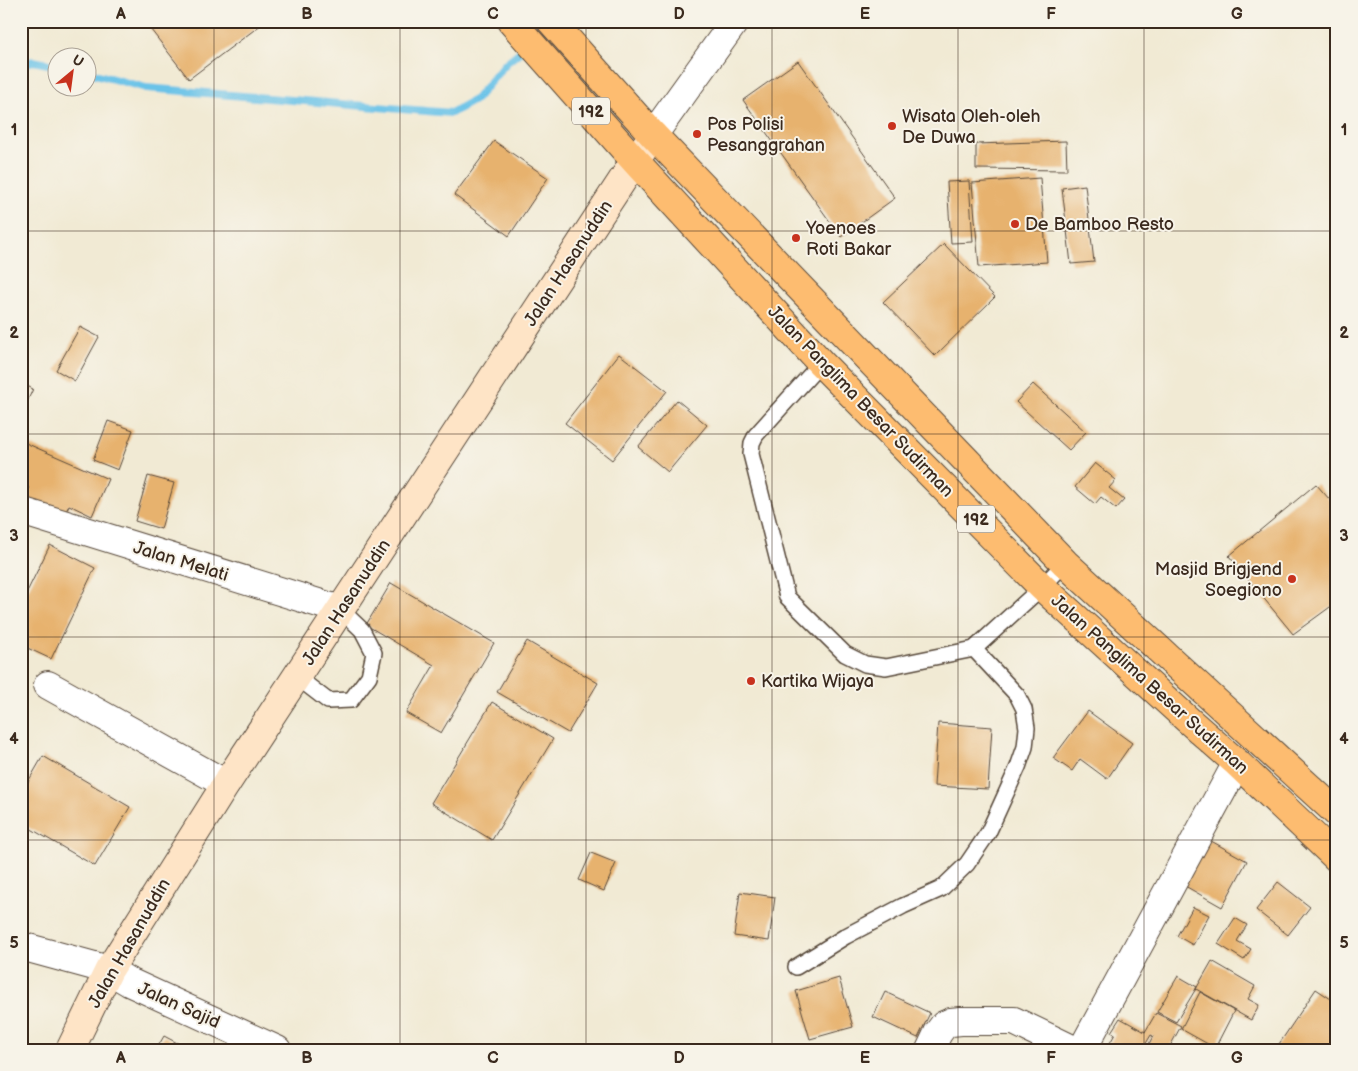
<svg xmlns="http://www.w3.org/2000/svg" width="1358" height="1071" font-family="'Balsamiq Sans',sans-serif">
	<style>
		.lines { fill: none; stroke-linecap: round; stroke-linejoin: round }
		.stream { stroke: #6bc3e8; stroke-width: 8 }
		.building { fill: #e7b26e }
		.service-casing { stroke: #564739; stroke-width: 18 }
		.minor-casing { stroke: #564739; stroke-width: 30 }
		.tertiary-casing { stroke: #564739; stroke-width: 30 }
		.secondary-casing { stroke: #564739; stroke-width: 30 }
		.primary-casing { stroke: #564739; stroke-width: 30 }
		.service { stroke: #fff; stroke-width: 15 }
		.minor { stroke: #fff; stroke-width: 28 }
		.tertiary { stroke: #fff; stroke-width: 28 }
		.secondary { stroke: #fee4c6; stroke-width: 28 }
		.primary { stroke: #fdbc70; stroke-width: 28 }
		.grid { fill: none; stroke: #3b2a1e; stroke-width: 1; stroke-opacity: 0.55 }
		.poi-dot { fill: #c8321e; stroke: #f7f3e8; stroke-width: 2 }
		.labels { text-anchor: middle; stroke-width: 4; stroke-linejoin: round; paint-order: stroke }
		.shield { fill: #f7f3e8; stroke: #73665b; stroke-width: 1 }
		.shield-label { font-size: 16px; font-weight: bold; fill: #3b2a1e }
		.poi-label { font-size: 18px; fill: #3b2a1e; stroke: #f7f3e8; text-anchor: start }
		.street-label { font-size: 18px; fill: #3b2a1e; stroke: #f7f3e8 }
		.neatline { fill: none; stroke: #3b2a1e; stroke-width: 2 }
		.grid-label { font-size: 16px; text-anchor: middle; font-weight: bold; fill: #3b2a1e }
	</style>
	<rect width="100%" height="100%" fill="#f7f3e8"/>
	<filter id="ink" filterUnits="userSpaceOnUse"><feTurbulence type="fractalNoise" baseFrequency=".02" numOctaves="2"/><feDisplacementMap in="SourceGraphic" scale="10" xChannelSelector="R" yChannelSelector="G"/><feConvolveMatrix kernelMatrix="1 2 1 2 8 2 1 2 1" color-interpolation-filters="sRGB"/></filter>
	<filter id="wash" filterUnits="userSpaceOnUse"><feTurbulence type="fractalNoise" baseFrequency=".0096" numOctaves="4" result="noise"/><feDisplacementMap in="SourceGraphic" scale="20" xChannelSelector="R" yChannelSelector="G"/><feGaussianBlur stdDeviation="1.12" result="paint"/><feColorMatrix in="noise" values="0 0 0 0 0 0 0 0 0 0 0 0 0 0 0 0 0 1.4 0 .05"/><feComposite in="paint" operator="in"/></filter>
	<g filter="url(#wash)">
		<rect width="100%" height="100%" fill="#f1ead4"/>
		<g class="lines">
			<g class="stream">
				<polyline points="21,65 33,61 58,66"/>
				<polyline points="88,72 146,88 451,113 476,99 506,63 551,27"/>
			</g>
		</g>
		<g id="blocks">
			<g class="building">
				<polygon points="144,21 266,21 189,79"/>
				<polygon points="798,61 895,198 841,237 743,100"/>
				<polygon points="494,141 548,178 509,236 454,195"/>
				<polygon points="1066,141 1067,170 976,169 976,144"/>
				<polygon points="1040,178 1047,262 979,267 972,183"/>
				<polygon points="969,181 973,242 951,243 947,182"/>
				<polygon points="1085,185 1094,262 1071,264 1062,188"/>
				<polygon points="944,244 995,297 935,356 883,302"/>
				<polygon points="80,327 99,337 75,381 56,370"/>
				<polygon points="619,354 667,391 612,460 565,423"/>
				<polygon points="21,383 33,389 24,408 21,407"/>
				<polygon points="1033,384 1086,432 1069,450 1016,402"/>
				<polygon points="677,400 707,425 668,472 638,447"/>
				<polygon points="108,421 133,430 118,470 93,460"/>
				<polygon points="21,441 108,479 92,516 69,505 64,516 24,498 29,488 21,485"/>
				<polygon points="1095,463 1116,480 1109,488 1124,500 1116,509 1101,497 1095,504 1075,487"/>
				<polygon points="148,476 174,483 161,529 135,521"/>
				<polygon points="1316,484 1337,508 1337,602 1293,634 1229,556"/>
				<polygon points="50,545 95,568 51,659 21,645 21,604"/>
				<polygon points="391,583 494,643 441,733 406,713 434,665 366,625"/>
				<polygon points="527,641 598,683 568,733 497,692"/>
				<polygon points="492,702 553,739 492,840 431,803"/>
				<polygon points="1088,711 1132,743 1107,779 1080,759 1072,771 1053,758"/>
				<polygon points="938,723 992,727 988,789 934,786"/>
				<polygon points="43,756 130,807 95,866 21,823 21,794"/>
				<polygon points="1204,837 1247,861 1222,907 1178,882"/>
				<polygon points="591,853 616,863 604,891 579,880"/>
				<polygon points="1278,882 1310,907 1288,935 1256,910"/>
				<polygon points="740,892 775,897 769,941 734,936"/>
				<polygon points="1193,907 1209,915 1193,945 1177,936"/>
				<polygon points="1235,918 1247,925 1237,941 1251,949 1244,960 1218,944"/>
				<polygon points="1212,961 1255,986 1248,999 1259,1005 1251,1020 1196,989"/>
				<polygon points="1178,976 1197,987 1176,1022 1157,1012"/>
				<polygon points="839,978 853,1027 810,1039 796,991"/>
				<polygon points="1316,989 1337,1003 1337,1050 1275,1050"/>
				<polygon points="885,992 930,1013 918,1038 873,1017"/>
				<polygon points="1200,992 1234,1011 1215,1048 1181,1029"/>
				<polygon points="1156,1013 1181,1026 1168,1050 1146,1050 1153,1036 1151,1035 1142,1050 1106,1050 1115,1034 1111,1032 1120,1018 1145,1032"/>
				<polygon points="164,1036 185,1047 183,1050 156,1050"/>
			</g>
		</g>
	</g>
	<g filter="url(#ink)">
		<use href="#blocks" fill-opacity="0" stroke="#564739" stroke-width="1"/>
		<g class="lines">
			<g class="service-casing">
				<g id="service">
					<polyline points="821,363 756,435 752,443 751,454 787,597 845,654 865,664 886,667 974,649 1042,587 1065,563"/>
					<polyline points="297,677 328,701 351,700 369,676 374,653 362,630 341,610"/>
					<polyline points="796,967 846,936 903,906 941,889 967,864 988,833 1018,767 1025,747 1027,728 1024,709 1017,695 974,649"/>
				</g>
			</g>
			<g class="minor-casing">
				<g id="minor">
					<polyline points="21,511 341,610"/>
					<polyline points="48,685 226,784"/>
					<polyline points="21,946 109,970 129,982 277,1050"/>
					<polyline points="930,1050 938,1033 944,1025 951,1022 961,1021 1014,1021 1074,1050"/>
					<polyline points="1082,1050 1237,763"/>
				</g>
			</g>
			<g class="tertiary-casing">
				<polyline id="tertiary" points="653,135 735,21"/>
			</g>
			<g class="secondary-casing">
				<polyline id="secondary" points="70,1050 109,970 226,784 635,161 653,135"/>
			</g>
			<g class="primary-casing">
				<g id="primary">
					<polyline points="511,21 635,161 821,363 1042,587 1187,719 1237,763 1337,858"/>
					<polyline points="551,21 653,135 1065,563 1337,813"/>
				</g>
			</g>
			<use href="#service" class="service"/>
			<use href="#minor" class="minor"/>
			<use href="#tertiary" class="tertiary"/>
			<use href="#secondary" class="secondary"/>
			<use href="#primary" class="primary"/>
		</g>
	</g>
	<path class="grid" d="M214,21V1050M400,21V1050M586,21V1050M772,21V1050M958,21V1050M1144,21V1050M21,231H1337M21,434H1337M21,637H1337M21,840H1337"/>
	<g class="poi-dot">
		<circle cx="892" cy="126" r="5"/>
		<circle cx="697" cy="134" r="5"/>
		<circle cx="1015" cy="224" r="5"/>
		<circle cx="796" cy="238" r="5"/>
		<circle cx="1292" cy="579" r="5"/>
		<circle cx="751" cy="681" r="5"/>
	</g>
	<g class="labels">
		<g class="shield">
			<rect x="572" y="97.5" width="38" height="27" rx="4"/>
			<rect x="957" y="505.5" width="38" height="27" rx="4"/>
		</g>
		<g class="shield-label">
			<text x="591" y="117">192</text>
			<text x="976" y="525">192</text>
		</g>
		<g class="poi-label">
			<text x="902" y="122">Wisata Oleh-oleh<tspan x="902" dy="21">De Duwa</tspan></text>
			<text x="707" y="130">Pos Polisi<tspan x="707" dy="21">Pesanggrahan</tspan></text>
			<text x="1025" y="230">De Bamboo Resto</text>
			<text x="806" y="234">Yoenoes<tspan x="806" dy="21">Roti Bakar</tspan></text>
			<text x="1282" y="575" text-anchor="end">Masjid Brigjend<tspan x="1282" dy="21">Soegiono</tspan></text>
			<text x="761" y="687">Kartika Wijaya</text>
		</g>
		<g class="street-label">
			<text transform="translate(568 263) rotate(-57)" y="6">Jalan Hasanuddin</text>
			<text transform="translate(861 401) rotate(46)" y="6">Jalan Panglima Besar Sudirman</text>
			<text transform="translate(181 561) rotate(17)" y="6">Jalan Melati</text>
			<text transform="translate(346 602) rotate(-57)" y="6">Jalan Hasanuddin</text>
			<text transform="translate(1150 684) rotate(42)" y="6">Jalan Panglima Besar Sudirman</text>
			<text transform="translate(129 943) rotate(-60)" y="6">Jalan Hasanuddin</text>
			<text transform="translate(179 1005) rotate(24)" y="6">Jalan Sajid</text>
		</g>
	</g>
	<rect width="1358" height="1071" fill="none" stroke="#f7f3e8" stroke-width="55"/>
	<g transform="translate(72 72) rotate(29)"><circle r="24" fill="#f7f3e8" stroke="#aca397"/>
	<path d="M0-4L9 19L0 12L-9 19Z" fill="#c8321e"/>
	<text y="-8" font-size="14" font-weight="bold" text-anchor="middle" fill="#3b2a1e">U</text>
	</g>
	<rect x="28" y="28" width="1302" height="1016" class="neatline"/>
	<g class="grid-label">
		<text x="121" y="19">A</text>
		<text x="307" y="19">B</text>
		<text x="493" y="19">C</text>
		<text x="679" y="19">D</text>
		<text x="865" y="19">E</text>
		<text x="1051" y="19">F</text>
		<text x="1237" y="19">G</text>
		<text x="14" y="135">1</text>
		<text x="1344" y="135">1</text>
		<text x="14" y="338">2</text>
		<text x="1344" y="338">2</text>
		<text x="14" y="541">3</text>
		<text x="1344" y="541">3</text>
		<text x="14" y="744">4</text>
		<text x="1344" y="744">4</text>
		<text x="14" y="948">5</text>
		<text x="1344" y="948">5</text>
		<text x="121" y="1063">A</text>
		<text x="307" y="1063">B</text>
		<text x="493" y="1063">C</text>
		<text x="679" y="1063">D</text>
		<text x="865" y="1063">E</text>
		<text x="1051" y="1063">F</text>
		<text x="1237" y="1063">G</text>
	</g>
</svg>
